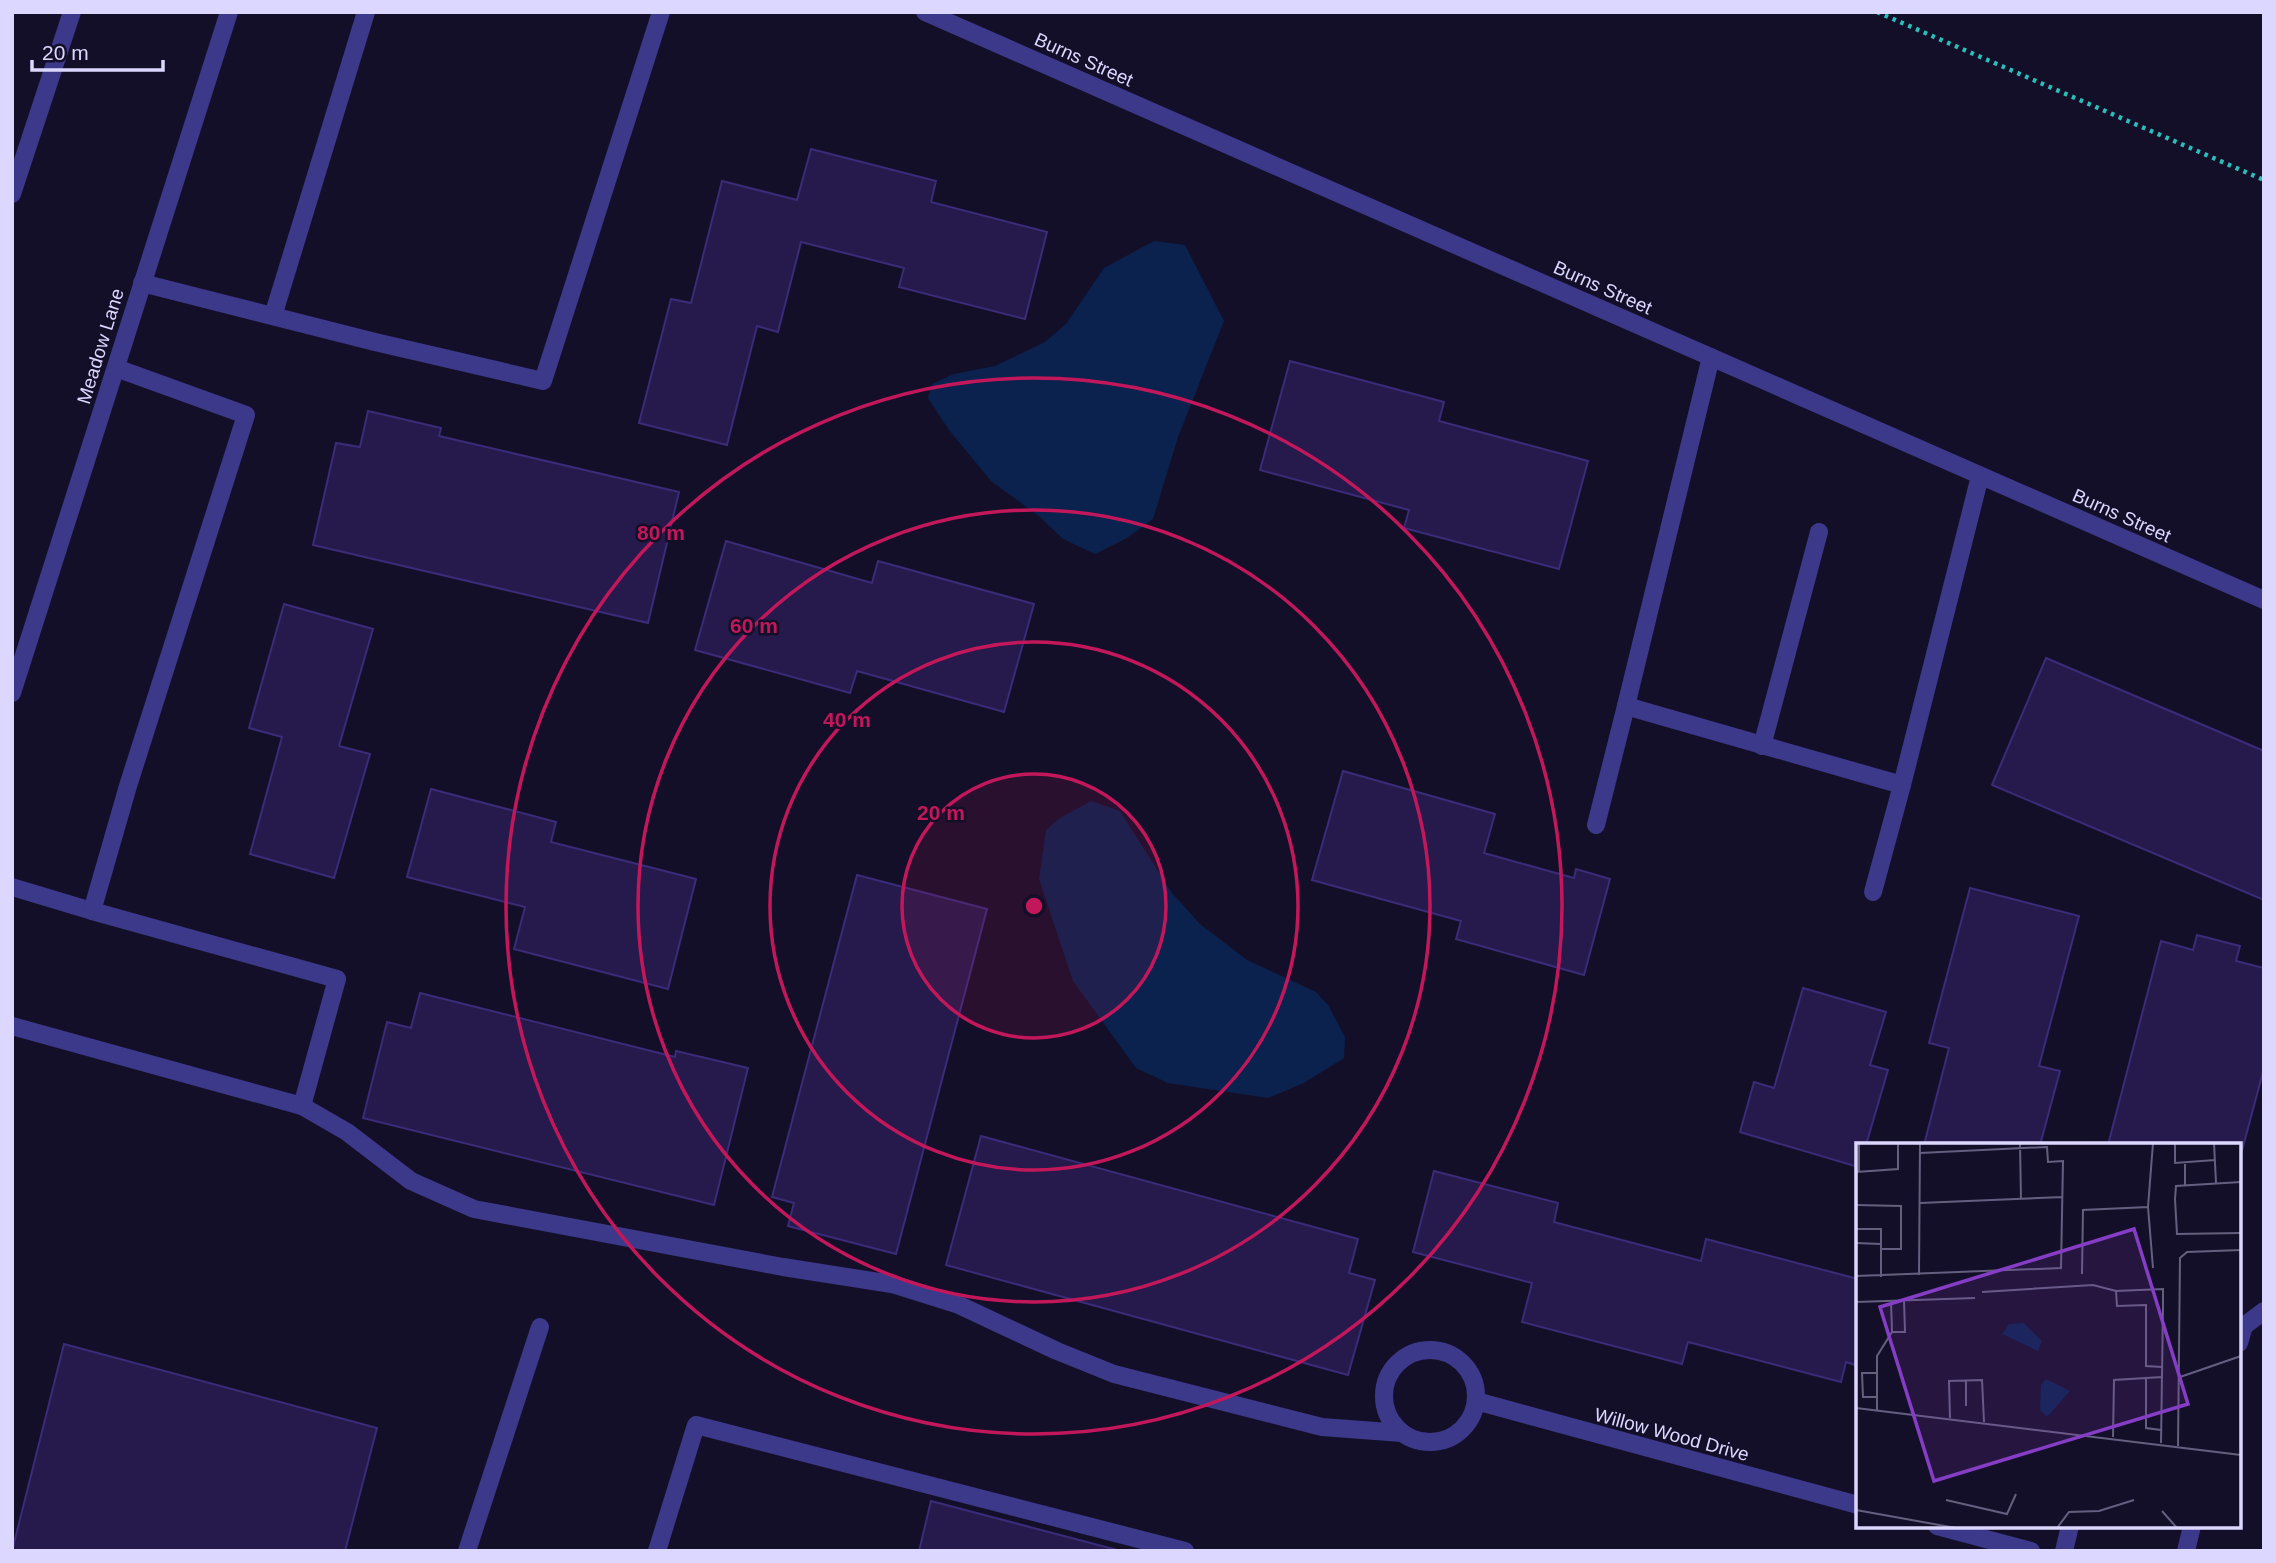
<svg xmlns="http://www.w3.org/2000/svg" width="2276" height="1563" font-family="Arial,sans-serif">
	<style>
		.water { fill: #0a224d }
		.building { fill: #251a4b; stroke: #3b2b78; stroke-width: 2 }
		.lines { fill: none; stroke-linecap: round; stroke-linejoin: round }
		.path { stroke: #2ac0b9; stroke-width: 4.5; stroke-dasharray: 3.5 5; stroke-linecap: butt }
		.minor { stroke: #3c388a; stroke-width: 18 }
		.ring { fill: none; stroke: #c2185b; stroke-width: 3.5 }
		.labels { text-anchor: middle; stroke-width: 5; stroke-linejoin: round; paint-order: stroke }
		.street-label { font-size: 19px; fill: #dcd7ff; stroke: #140f29 }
		.inset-road { fill: none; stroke: #645f7f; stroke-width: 2 }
		.view { fill: #853dc5; fill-opacity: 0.15; stroke: #853dc5; stroke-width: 3.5 }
		.inset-edge { fill: none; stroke: #dcd7ff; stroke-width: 3.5 }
		.centre { fill: #c2185b; stroke: #140f29; stroke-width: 3.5 }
		.ring-label { font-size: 21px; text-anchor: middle; font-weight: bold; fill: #c2185b; stroke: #140f29; stroke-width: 5; stroke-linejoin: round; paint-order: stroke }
	</style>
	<rect width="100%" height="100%" fill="#140f29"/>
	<g class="water">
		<polygon points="1154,241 1185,245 1224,321 1178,437 1153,519 1127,538 1095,554 1063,539 1039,516 991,481 949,430 928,398 932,384 954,374 995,366 1045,342 1066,324 1104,268"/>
		<polygon points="1091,801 1120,811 1172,893 1200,924 1247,960 1316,992 1328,1005 1345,1037 1344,1058 1304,1083 1268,1098 1168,1083 1136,1068 1073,981 1039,879 1046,830 1060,818"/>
	</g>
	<g class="building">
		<polygon points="811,149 936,181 931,202 1047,232 1025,319 899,287 904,268 801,242 778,332 757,326 727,445 639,423 671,299 691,303 722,181 797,200"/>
		<polygon points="1290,361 1444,402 1439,421 1588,461 1559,569 1404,528 1409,510 1260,470"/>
		<polygon points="368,411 441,428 439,436 679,492 648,623 313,545 336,443 360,447"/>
		<polygon points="726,541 872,583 878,561 1034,604 1004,712 857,671 850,693 695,650"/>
		<polygon points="284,604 373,629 339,746 370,754 334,878 250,854 282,737 249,728"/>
		<polygon points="2046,658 2264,751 2264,900 1992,785"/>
		<polygon points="1343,771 1495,814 1484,853 1574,878 1576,869 1610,879 1584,975 1456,939 1461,921 1312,880"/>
		<polygon points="431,789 556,822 551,842 696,879 668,989 514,949 525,907 407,877"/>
		<polygon points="857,875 987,909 896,1254 788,1226 794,1203 772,1197"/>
		<polygon points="1970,888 2079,916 2039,1066 2060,1071 2040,1145 1924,1145 1949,1048 1929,1043"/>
		<polygon points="2197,935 2240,946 2236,961 2264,968 2264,1068 2239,1162 2239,1145 2108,1145 2161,941 2193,950"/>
		<polygon points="1803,988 1886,1012 1870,1065 1888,1070 1866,1145 1858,1145 1858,1167 1740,1132 1754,1082 1774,1088"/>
		<polygon points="420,993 675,1057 676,1051 748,1068 714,1205 363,1118 387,1022 411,1028"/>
		<polygon points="981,1136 1358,1239 1349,1273 1375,1280 1348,1375 946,1265"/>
		<polygon points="1434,1171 1558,1203 1554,1222 1701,1261 1706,1239 1858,1279 1858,1366 1846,1362 1841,1382 1688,1342 1682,1364 1522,1322 1532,1283 1413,1252"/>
		<polygon points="64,1344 377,1428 345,1551 12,1551"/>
		<polygon points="931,1501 1121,1551 919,1551"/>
	</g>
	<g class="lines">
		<polyline class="path" points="1877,12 2264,180"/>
		<g class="minor">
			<polyline points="925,12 2264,600"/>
			<polyline points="12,194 72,12"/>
			<polyline points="142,283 375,342 543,381 661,12"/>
			<polyline points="273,316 366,12"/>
			<polyline points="1711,357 1626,706 1902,785 1980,476"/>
			<polyline points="12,693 229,12"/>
			<polyline points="1762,746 1819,532"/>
			<polyline points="1596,825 1626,706"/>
			<polyline points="12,887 92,911"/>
			<polyline points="1873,892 1902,785"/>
			<polyline points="12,1026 302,1106 337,979 92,911 128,786 246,415 116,368"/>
			<polyline points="302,1106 347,1132 411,1181 474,1209 783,1267 892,1284 959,1305 1057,1351 1114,1374 1322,1427 1402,1433"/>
			<polyline points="2239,1325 2244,1326 2239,1343"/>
			<polyline points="2244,1326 2264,1311"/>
			<circle cx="1430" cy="1396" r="46"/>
			<polyline points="1476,1401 1858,1505"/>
			<polyline points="1937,1526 2031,1551"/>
			<polyline points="467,1551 540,1327"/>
			<polyline points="657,1551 696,1425 1185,1551"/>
			<polyline points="2064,1551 2070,1526"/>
			<polyline points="2186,1551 2192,1526"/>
		</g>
	</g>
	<circle cx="1034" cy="906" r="132" fill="#c2185b" fill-opacity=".12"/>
	<g class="ring">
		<circle cx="1034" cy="906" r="132"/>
		<circle cx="1034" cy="906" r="264"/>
		<circle cx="1034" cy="906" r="396"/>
		<circle cx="1034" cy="906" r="528"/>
	</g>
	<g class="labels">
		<g class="street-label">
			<text transform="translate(1084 59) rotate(24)" y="7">Burns Street</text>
			<text transform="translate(1603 287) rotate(24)" y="7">Burns Street</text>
			<text transform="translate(100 346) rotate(-73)" y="7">Meadow Lane</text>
			<text transform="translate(2122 515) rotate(24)" y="7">Burns Street</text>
			<text transform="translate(1672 1434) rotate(15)" y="7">Willow Wood Drive</text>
		</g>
	</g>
	<g transform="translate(1856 1143)">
		<rect width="385" height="385" fill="#140f29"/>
		<path d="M168,180L186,198L182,208L146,191L153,181ZM190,236L214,248L191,274L184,267L185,242Z" fill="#0a224d"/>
		<path class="inset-road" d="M319,0V20L359,17M358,0L360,40M164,1L165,56M3,28V0M0,29L42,26V0M385,39L320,43L319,56L321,91L385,90M329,42V19M64,60L207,54M0,62L45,63V106H25M0,86H25V134M0,100L25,101M297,125L292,64L297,0M226,131L227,67L292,64M63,132L64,0M0,133L205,125L207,18L192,19L191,4L64,10M126,149L237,142L260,148M35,158L36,189H49L48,157M0,159L119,155M20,230H6L7,254H21M324,234L385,213M290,235V285L305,287M110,238V263M0,265L385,312M21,267V213L36,189M94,275L93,238L126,237L128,279M257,294L258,237L306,234M305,300L307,165V146L260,148L261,163L290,162V223L306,224M322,303L324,115L331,109L385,107M90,357L151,371L160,351M0,367L100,385M306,368L321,385M201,385L213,369L243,368L278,357"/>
		<path class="view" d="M278,86L332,261L78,338L24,164Z"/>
		<rect width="385" height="385" class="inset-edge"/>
	</g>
	<circle cx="1034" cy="906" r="10" class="centre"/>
	<g class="ring-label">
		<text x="661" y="540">80 m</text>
		<text x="754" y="633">60 m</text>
		<text x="847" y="727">40 m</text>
		<text x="941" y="820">20 m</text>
	</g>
	<rect width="2276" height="1563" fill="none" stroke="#dcd7ff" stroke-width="28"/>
	<path d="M32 60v10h131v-10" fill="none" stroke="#dcd7ff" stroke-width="3.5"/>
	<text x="42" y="60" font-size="21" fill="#dcd7ff" stroke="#140f29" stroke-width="5" paint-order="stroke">20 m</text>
</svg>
